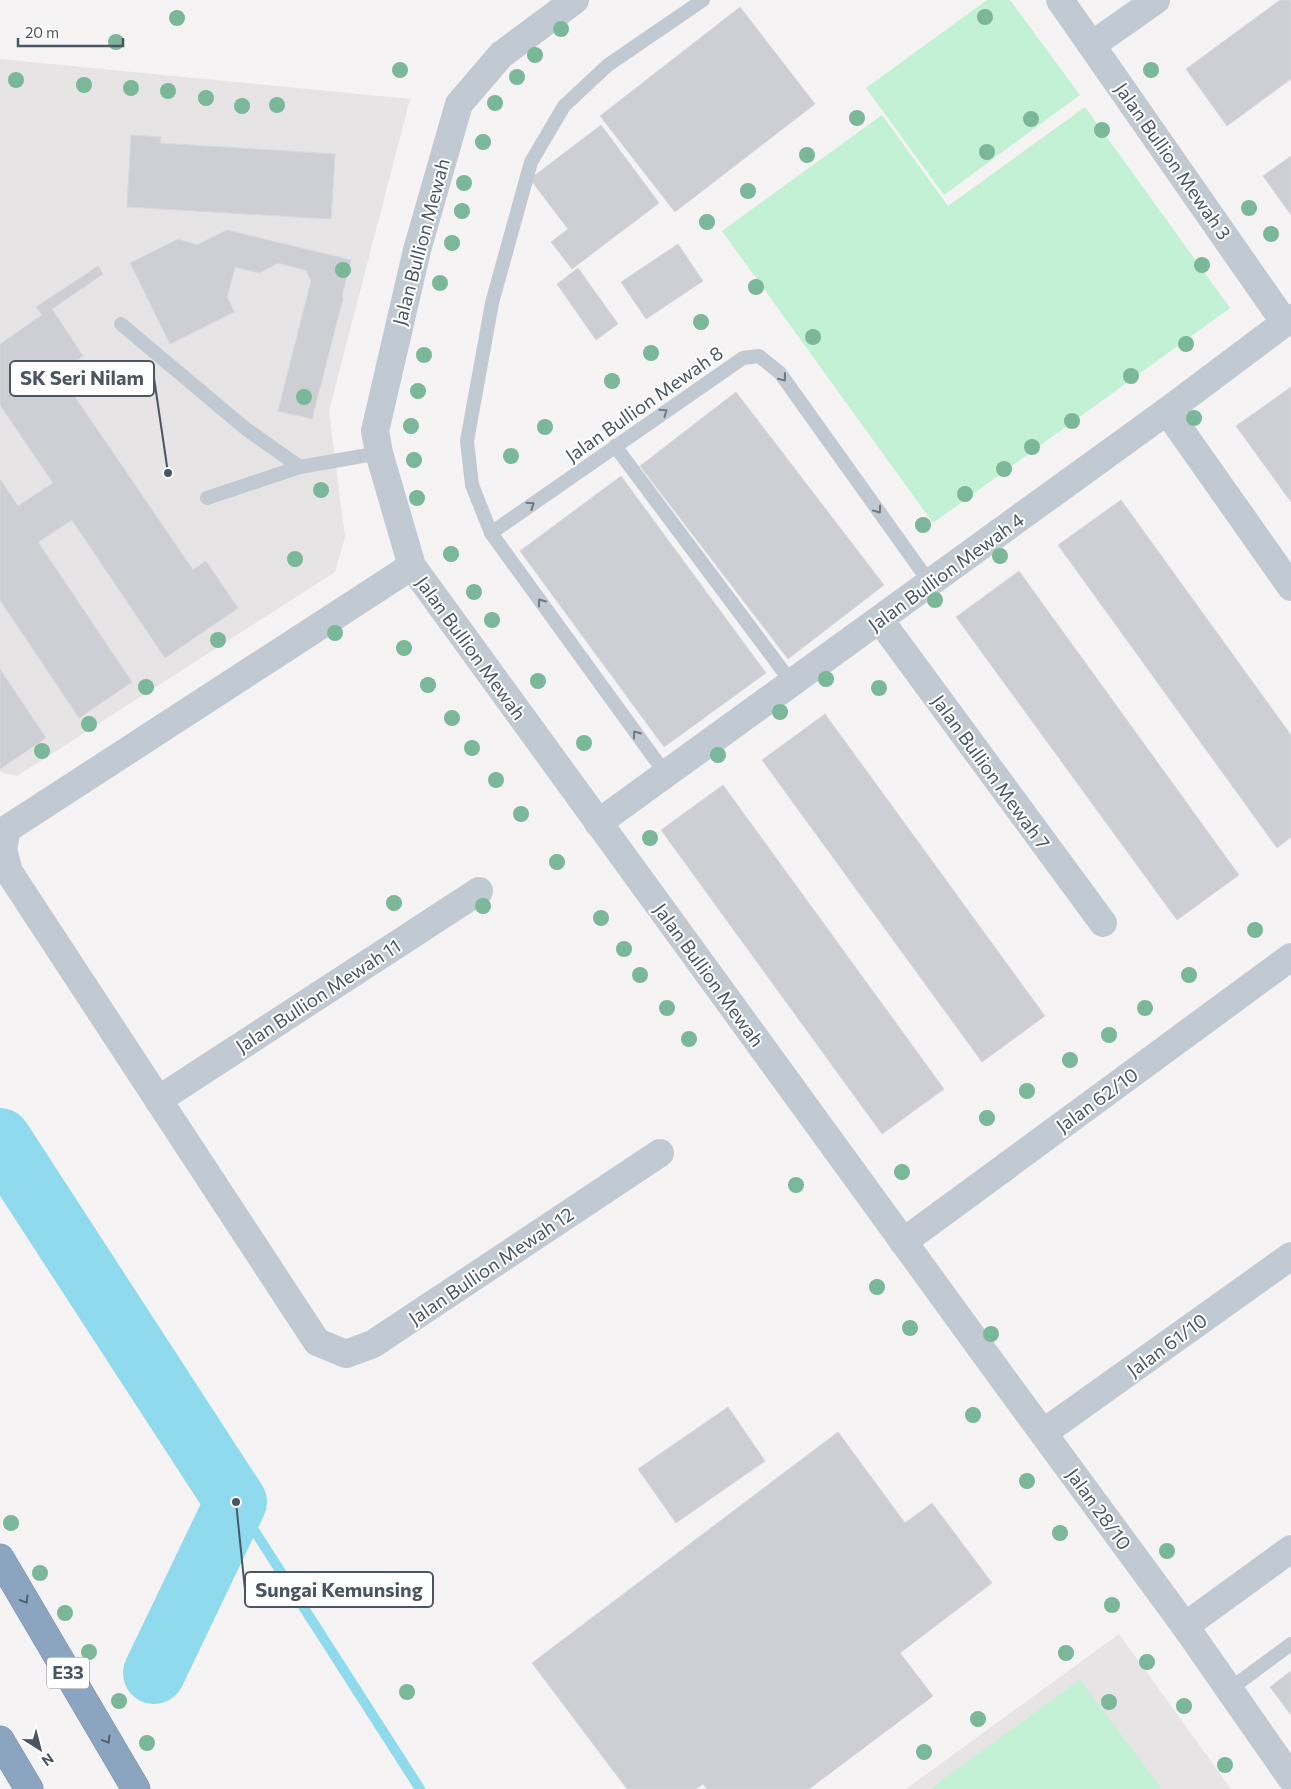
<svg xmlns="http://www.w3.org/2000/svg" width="1291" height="1789" font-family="Commissioner,sans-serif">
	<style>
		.education { fill: #e6e4e5 }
		.green { fill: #c3f1d5 }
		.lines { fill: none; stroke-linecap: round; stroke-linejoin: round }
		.stream { stroke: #90daee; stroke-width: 10 }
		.river { stroke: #90daee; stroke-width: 62 }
		.building { fill: #cdcfd5; stroke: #d7d9de }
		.motorway-casing { stroke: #7690ad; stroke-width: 29 }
		.service { stroke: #c1cad2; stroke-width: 14 }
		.minor { stroke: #c1cad2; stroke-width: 28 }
		.motorway { stroke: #8ba5c1; stroke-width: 28 }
		.tree { fill: #7bb799 }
		.oneway { stroke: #6e7983 }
		.oneway2 { stroke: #505e6b }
		.labels { text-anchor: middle; stroke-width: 4; stroke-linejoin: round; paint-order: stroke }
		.shield { fill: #fff; stroke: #808990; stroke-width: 1 }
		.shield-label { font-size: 18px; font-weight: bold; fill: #4a5661 }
		.street-label { font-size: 19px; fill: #4a5661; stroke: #fff }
		.leader { fill: none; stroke: #4a5661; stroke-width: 2 }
		.callout-dot { fill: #4a5661; stroke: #fff; stroke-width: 2 }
		.callout { fill: #fff; stroke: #4a5661; stroke-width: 2 }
		.callout-label { font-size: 20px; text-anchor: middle; font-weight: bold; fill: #4a5661 }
	</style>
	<rect width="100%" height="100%" fill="#f5f3f3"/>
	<g class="education">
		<polygon points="0,59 410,99 329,411 345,537 335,572 17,776 0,772"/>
		<polygon points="1119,1634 1231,1789 906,1789"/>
	</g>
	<g class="green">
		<polygon points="987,0 1010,0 1080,95 944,195 866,88"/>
		<polygon points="1085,107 1230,308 933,523 722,231 882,115 948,206"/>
		<polygon points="1080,1680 1162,1789 930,1789"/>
	</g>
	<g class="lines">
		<polyline class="stream" points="236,1502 420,1789"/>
		<polyline class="river" points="0,1139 236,1502 154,1673"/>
	</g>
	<g class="building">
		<polygon points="1280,0 1291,0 1291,79 1227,126 1186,69"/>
		<polygon points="740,7 815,104 675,212 600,116"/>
		<polygon points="601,125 659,203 572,269 551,242 568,229 530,179"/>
		<polygon points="131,135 161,137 160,143 335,154 331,219 127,207"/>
		<polygon points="1291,156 1291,215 1263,176"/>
		<polygon points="227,230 351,260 342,295 343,298 312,419 278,411 311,281 306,270 278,263 259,273 235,267 227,297 234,312 170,344 130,263 178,239 197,245"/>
		<polygon points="678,244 703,281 646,319 621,282"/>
		<polygon points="98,266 103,274 52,309 83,356 58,372 193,570 206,561 238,608 165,658 72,520 38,542 132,682 79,718 0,600 0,479 18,506 53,483 0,405 0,344 42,315 36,307"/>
		<polygon points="578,268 618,324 596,340 557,284"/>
		<polygon points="1291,387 1291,502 1236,426"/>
		<polygon points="736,392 884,585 788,659 640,466"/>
		<polygon points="621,476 766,673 664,747 520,551"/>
		<polygon points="1121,500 1291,735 1291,837 1277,848 1058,545"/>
		<polygon points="1019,571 1239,875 1177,920 956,617"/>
		<polygon points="0,669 46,738 0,769"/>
		<polygon points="825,714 1045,1016 982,1062 762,760"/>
		<polygon points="723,785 944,1089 882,1134 661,830"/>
		<polygon points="728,1407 765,1461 676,1523 638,1469"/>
		<polygon points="838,1432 905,1523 932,1503 992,1583 900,1653 933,1696 809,1789 707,1789 703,1784 696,1789 627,1789 532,1663"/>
		<polygon points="1291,1671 1291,1715 1270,1687"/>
	</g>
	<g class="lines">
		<g class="motorway-casing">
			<g id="motorway">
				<polyline points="0,1558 136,1789"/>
				<polyline points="0,1740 29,1789"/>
			</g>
		</g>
		<g class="service">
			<polyline points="121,324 246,429 300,467"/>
			<polyline points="615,446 792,683"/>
			<polyline points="207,498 300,467 379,453"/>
			<polyline points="491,533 743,358 759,356 780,373 930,583"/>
			<polyline points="665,773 491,533 472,485 467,441 492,303 531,162 564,106 608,65 703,0"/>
			<polyline points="1230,1689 1291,1644"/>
		</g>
		<g class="minor">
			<polyline points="575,0 501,55 459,104 417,250 375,431 379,453 412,566 1004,1380 1185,1626 1291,1778"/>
			<polyline points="1060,0 1285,323"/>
			<polyline points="1092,45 1156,0"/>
			<polyline points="1167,411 1291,587"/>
			<polyline points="412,566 7,829 3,849 9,872 317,1342 346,1354 373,1344 660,1153"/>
			<polyline points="880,620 1103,923"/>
			<polyline points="598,823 1167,411 1291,318"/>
			<polyline points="158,1100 479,891"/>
			<polyline points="903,1242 1291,957"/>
			<polyline points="1043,1433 1291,1256"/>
			<polyline points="1185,1626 1291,1549"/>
		</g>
		<use href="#motorway" class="motorway"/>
	</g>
	<g class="tree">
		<circle cx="985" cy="17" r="8"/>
		<circle cx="177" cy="18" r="8"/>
		<circle cx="561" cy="29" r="8"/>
		<circle cx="116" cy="42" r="8"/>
		<circle cx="535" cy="55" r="8"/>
		<circle cx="400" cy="70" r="8"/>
		<circle cx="1151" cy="70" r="8"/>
		<circle cx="517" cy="77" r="8"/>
		<circle cx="16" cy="80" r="8"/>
		<circle cx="84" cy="85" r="8"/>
		<circle cx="131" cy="88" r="8"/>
		<circle cx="168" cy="91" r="8"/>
		<circle cx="206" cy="98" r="8"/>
		<circle cx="495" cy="103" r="8"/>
		<circle cx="277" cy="105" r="8"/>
		<circle cx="242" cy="106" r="8"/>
		<circle cx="857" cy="118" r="8"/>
		<circle cx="1031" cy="119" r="8"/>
		<circle cx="1102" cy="130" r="8"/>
		<circle cx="483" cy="142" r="8"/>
		<circle cx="987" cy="152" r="8"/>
		<circle cx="807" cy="155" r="8"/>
		<circle cx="464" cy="183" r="8"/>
		<circle cx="748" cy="191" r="8"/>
		<circle cx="1249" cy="208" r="8"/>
		<circle cx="462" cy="211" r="8"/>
		<circle cx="707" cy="222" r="8"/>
		<circle cx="1271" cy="234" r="8"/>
		<circle cx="452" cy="243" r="8"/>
		<circle cx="1202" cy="265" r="8"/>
		<circle cx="343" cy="270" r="8"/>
		<circle cx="440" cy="283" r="8"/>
		<circle cx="756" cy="287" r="8"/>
		<circle cx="701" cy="322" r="8"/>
		<circle cx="813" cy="337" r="8"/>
		<circle cx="1186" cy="344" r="8"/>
		<circle cx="651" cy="353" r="8"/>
		<circle cx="424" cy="355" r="8"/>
		<circle cx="1131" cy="376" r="8"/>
		<circle cx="612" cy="381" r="8"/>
		<circle cx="418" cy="391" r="8"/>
		<circle cx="304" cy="397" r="8"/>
		<circle cx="1194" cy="418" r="8"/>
		<circle cx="1072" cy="421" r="8"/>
		<circle cx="411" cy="426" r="8"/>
		<circle cx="545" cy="427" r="8"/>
		<circle cx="1032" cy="447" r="8"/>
		<circle cx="511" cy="456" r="8"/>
		<circle cx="414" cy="460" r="8"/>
		<circle cx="1004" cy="469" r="8"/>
		<circle cx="321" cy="490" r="8"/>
		<circle cx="965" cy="494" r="8"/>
		<circle cx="417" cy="498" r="8"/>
		<circle cx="923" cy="525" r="8"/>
		<circle cx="451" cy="554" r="8"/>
		<circle cx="1000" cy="556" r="8"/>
		<circle cx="295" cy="559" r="8"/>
		<circle cx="474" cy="592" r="8"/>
		<circle cx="935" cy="600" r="8"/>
		<circle cx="492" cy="620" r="8"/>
		<circle cx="335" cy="633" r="8"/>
		<circle cx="218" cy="640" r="8"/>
		<circle cx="404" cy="648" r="8"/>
		<circle cx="826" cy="679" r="8"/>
		<circle cx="538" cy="681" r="8"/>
		<circle cx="428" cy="685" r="8"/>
		<circle cx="146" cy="687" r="8"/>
		<circle cx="879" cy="688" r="8"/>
		<circle cx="780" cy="712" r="8"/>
		<circle cx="452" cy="718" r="8"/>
		<circle cx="89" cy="724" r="8"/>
		<circle cx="584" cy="743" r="8"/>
		<circle cx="472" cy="748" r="8"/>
		<circle cx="42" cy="751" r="8"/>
		<circle cx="718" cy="755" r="8"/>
		<circle cx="496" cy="780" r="8"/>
		<circle cx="521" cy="814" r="8"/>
		<circle cx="650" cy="838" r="8"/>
		<circle cx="557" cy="862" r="8"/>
		<circle cx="394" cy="903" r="8"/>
		<circle cx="483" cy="906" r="8"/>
		<circle cx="601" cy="918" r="8"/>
		<circle cx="1255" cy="930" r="8"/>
		<circle cx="624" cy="949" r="8"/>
		<circle cx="640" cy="975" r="8"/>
		<circle cx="1189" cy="975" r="8"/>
		<circle cx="667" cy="1008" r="8"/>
		<circle cx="1145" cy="1008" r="8"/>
		<circle cx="1109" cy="1035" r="8"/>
		<circle cx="689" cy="1039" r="8"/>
		<circle cx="1070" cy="1060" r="8"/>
		<circle cx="1027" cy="1091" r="8"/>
		<circle cx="987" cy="1118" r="8"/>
		<circle cx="902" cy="1172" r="8"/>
		<circle cx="796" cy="1185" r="8"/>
		<circle cx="877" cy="1287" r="8"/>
		<circle cx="910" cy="1328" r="8"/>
		<circle cx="991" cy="1334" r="8"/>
		<circle cx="973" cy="1415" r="8"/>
		<circle cx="1027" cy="1481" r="8"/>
		<circle cx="11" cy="1523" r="8"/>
		<circle cx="1060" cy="1533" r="8"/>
		<circle cx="1167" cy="1551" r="8"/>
		<circle cx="40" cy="1573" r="8"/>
		<circle cx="1112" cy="1605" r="8"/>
		<circle cx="65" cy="1613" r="8"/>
		<circle cx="89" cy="1652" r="8"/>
		<circle cx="1066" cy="1653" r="8"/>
		<circle cx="1147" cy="1662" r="8"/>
		<circle cx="407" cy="1692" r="8"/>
		<circle cx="119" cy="1701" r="8"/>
		<circle cx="1109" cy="1702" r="8"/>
		<circle cx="1184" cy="1706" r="8"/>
		<circle cx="978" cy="1719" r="8"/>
		<circle cx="147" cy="1743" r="8"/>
		<circle cx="924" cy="1752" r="8"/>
		<circle cx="1225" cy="1765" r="8"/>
	</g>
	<defs><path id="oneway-chevron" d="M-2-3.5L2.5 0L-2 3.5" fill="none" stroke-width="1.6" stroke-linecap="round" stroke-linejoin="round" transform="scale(1.25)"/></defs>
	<g class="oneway">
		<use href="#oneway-chevron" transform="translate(783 378) rotate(52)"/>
		<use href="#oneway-chevron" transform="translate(664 412) rotate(-35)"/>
		<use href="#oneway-chevron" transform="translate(531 505) rotate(-35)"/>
		<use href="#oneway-chevron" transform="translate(878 510) rotate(54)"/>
		<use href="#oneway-chevron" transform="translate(541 602) rotate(-126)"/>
		<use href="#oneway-chevron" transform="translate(636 734) rotate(-126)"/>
	</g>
	<g class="oneway2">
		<use href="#oneway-chevron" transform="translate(25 1600) rotate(59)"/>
		<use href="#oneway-chevron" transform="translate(107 1740) rotate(59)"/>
	</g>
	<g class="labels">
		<rect class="shield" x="47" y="1657.5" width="42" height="31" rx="4"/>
		<g class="shield-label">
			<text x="68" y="1679">E33</text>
		</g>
		<g class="street-label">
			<text transform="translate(1173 161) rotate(55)" y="7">Jalan Bullion Mewah 3</text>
			<text transform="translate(421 242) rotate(-75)" y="7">Jalan Bullion Mewah</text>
			<text transform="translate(644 404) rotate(-35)" y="7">Jalan Bullion Mewah 8</text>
			<text transform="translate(946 572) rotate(-36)" y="7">Jalan Bullion Mewah 4</text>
			<text transform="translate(471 648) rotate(54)" y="7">Jalan Bullion Mewah</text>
			<text transform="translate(991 772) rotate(54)" y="7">Jalan Bullion Mewah 7</text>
			<text transform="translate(709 975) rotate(54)" y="7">Jalan Bullion Mewah</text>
			<text transform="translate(318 996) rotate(-33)" y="7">Jalan Bullion Mewah 11</text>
			<text transform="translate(1097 1100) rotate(-36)" y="7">Jalan 62/10</text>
			<text transform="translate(491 1266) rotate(-34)" y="7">Jalan Bullion Mewah 12</text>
			<text transform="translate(1167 1345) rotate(-36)" y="7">Jalan 61/10</text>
			<text transform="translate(1099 1509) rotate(54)" y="7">Jalan 28/10</text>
		</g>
	</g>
	<path class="leader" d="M168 473L154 378M236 1502L245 1590"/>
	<g class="callout-dot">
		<circle cx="168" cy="473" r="5"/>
		<circle cx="236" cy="1502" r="5"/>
	</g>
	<g class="callout">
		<rect x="10" y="361" width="144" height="35" rx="5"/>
		<rect x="245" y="1572" width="188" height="35" rx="5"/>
	</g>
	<g class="callout-label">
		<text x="82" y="385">SK Seri Nilam</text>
		<text x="339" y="1597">Sungai Kemunsing</text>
	</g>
	<g transform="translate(40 1749) rotate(144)" stroke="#ffffff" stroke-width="4" paint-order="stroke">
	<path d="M0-4L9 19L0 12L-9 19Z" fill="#4a5661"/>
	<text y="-8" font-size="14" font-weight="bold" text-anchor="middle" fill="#4a5661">N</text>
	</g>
	<path d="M18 38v8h105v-8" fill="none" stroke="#4a5661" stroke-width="2.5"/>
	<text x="25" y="38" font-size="15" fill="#4a5661" stroke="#ffffff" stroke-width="4" paint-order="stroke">20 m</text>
</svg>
